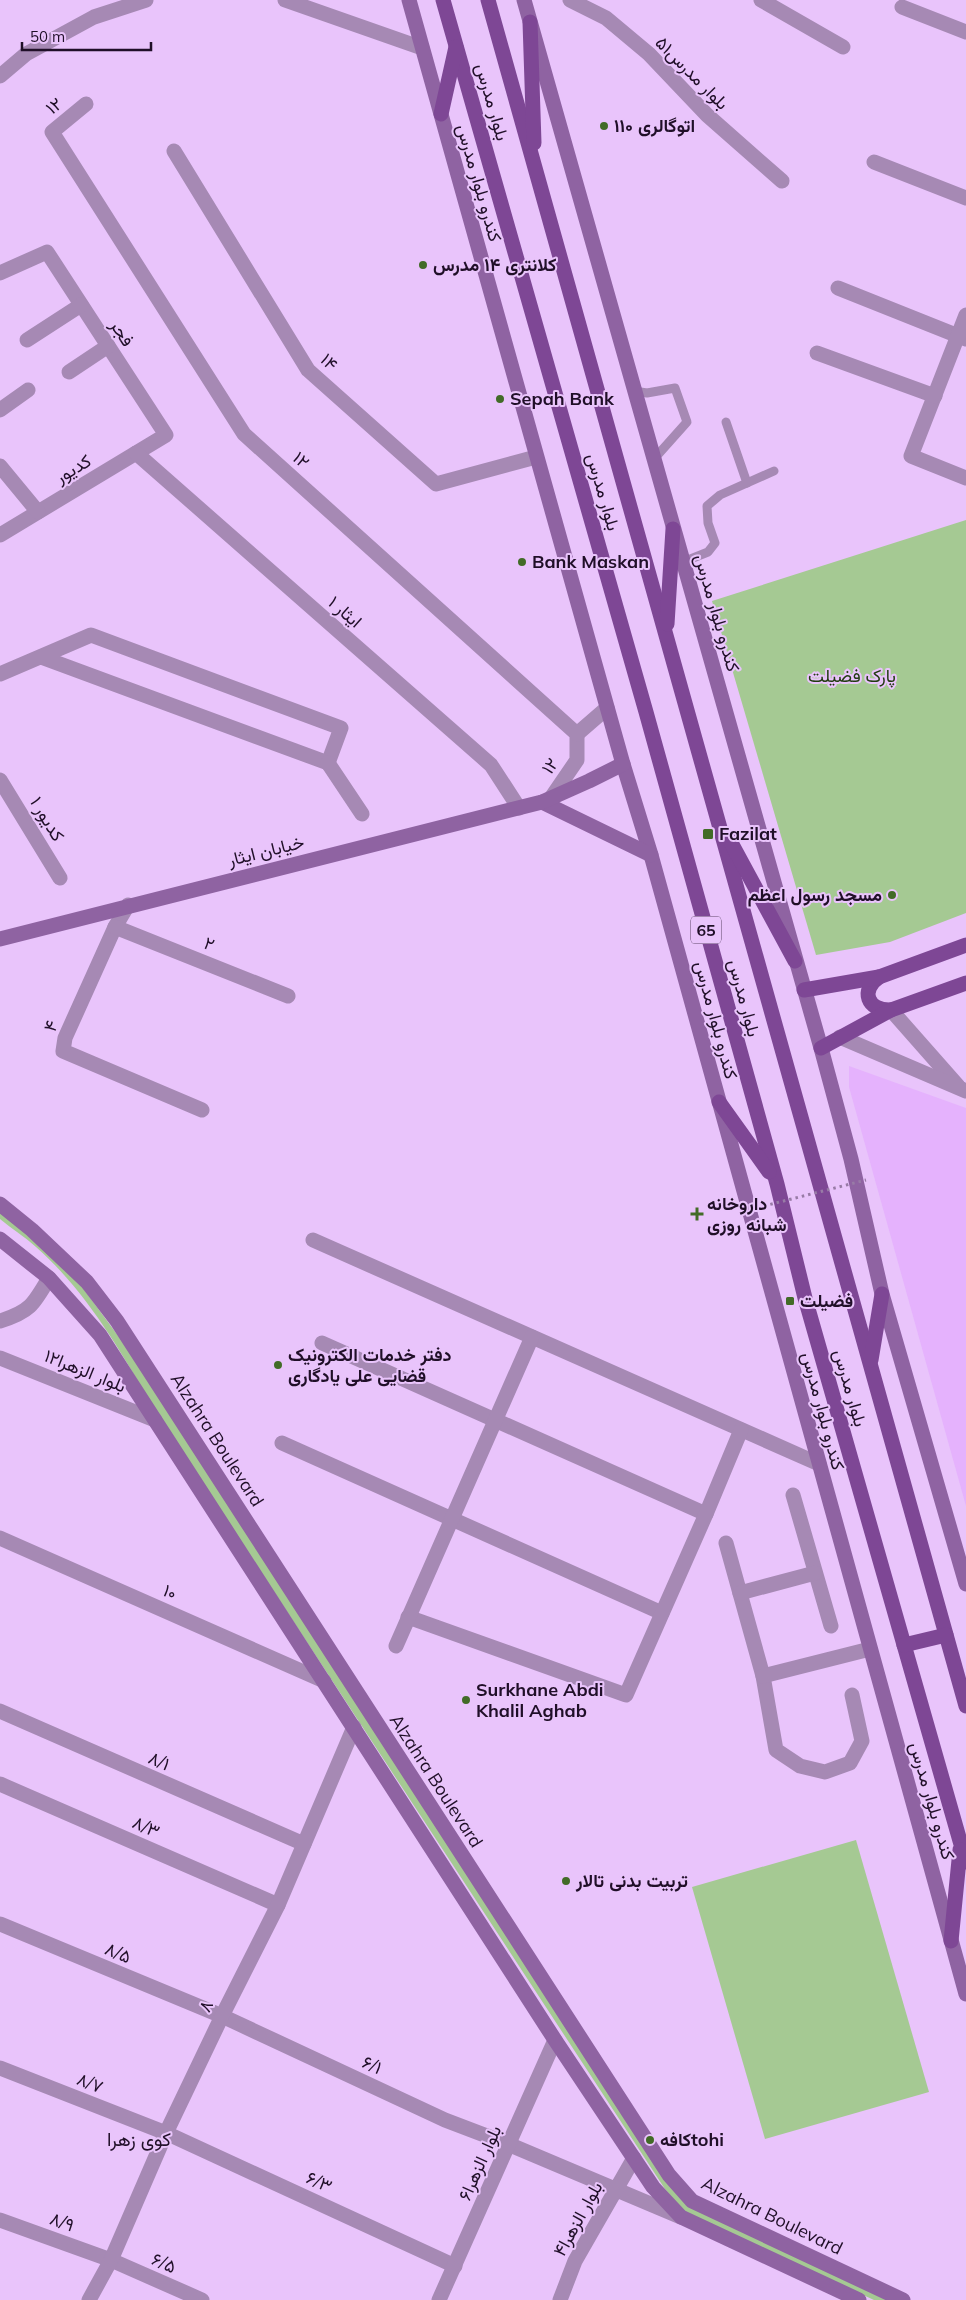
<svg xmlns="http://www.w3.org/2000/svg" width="966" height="2300" font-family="Mulish,Vazirmatn,sans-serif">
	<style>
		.built { fill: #e5b2fd }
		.green { fill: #a5c993 }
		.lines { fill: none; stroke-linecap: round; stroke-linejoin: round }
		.lane { stroke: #a689b4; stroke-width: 9 }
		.street { stroke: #a689b4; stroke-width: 15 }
		.secondary { stroke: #8f63a2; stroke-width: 15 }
		.primary { stroke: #7e4795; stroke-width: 15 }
		.path-bridge { stroke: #987ba6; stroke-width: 3; stroke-dasharray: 2.5 4; stroke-linecap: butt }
		.poi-dot { fill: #426b27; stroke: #e9c4fb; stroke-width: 2 }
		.labels { text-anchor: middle; stroke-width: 4; stroke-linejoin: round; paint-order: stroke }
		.shield { fill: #e9c4fb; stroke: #5c4567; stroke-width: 1 }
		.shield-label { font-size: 16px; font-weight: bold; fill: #200f28 }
		.street-label { font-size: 18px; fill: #200f28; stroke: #e9c4fb }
		.poi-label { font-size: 18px; font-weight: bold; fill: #200f28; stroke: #e9c4fb; text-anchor: start }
		.park-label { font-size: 18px; fill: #213b10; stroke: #e9c4fb }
		.neighbourhood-label { font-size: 19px; fill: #200f28; stroke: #e9c4fb }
	</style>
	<rect width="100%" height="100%" fill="#e9c4fb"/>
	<polygon class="built" points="849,1066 966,1108 966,1506 849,1087"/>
	<g class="green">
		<polygon points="966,520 966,913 890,942 816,955 712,601"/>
		<path d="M0,1212L37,1240L77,1280L141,1367L692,2205L896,2300H874L685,2213L665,2189L153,1407C120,1350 86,1291 36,1247C25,1237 12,1229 0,1219Z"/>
		<polygon points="856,1840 929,2092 765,2139 692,1887"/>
	</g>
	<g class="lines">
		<g class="lane">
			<polyline points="634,391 647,393 675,388 687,422 654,459"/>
			<polyline points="726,422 747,483"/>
			<polyline points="683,562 708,552 715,543 708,523 707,506 720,495 774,471"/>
		</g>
		<g class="street">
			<polyline points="285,0 422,48"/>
			<polyline points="570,0 606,18 649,54 707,115 782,181"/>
			<polyline points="761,0 843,47"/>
			<polyline points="902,7 966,32"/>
			<polyline points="0,76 26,54 94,17 146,0"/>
			<polyline points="86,104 52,132 244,434 577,734 577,760 551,798"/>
			<polyline points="174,151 308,370 436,484 536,457"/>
			<polyline points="874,162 966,198"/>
			<polyline points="0,273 47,252 166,435 0,535"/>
			<polyline points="838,288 966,339"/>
			<polyline points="966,315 911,456 966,478"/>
			<polyline points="27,340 81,305"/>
			<polyline points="817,353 935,396"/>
			<polyline points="69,372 108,346"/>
			<polyline points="0,410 28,390"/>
			<polyline points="136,453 491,765 519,808"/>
			<polyline points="0,466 38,512"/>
			<polyline points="0,674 91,635 341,728 328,763 41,657"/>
			<polyline points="577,734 607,708"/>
			<polyline points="328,763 362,814"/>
			<polyline points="0,780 60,878"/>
			<polyline points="128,905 115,927 65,1038 63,1051 202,1110"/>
			<polyline points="115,927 288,996"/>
			<polyline points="891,1010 958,1086"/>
			<polyline points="840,1037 966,1091"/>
			<polyline points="313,1240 819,1464"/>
			<path d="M0,1321C30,1312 34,1304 49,1278"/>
			<polyline points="322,1343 706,1514"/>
			<polyline points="0,1358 155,1420"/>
			<polyline points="282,1443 662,1613"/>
			<polyline points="793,1495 831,1626"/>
			<polyline points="0,1538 324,1681"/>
			<polyline points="726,1543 763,1676 776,1750 800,1766 825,1772 850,1763 862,1741 852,1695"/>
			<polyline points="740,1593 815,1573"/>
			<polyline points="408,1617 626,1695 706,1514 741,1430"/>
			<polyline points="396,1646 532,1337"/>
			<polyline points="763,1676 870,1649"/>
			<polyline points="0,1711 304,1844"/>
			<polyline points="0,1784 278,1905"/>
			<polyline points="0,1924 222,2016 445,2120 508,2144 681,2217"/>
			<polyline points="0,2068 166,2133 455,2266"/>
			<polyline points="0,2220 111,2260 202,2300"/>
			<polyline points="89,2300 111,2260 166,2133 222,2016 278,1905 354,1727"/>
			<polyline points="439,2300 555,2040"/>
			<polyline points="560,2300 575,2261 634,2158"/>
		</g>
		<g class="secondary">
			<polyline points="409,0 623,764 651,855 966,1994"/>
			<polyline points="524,0 821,1048 851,1159 882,1294 966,1584"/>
			<polyline points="542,802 651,855"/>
			<polyline points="0,939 542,802 589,781 623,764"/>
			<polyline points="0,1204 32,1230 87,1282 117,1321 669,2175 692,2201 903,2300"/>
			<polyline points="0,1239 49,1278 100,1335 555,2040 653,2187 681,2217 859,2300"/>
		</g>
		<g class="primary">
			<polyline points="443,0 646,712 777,1184 805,1298 966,1862"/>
			<polyline points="488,0 966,1706"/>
			<polyline points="530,22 534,143"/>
			<polyline points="441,114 456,47"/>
			<polyline points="667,624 673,529"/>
			<polyline points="728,837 795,961"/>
			<path d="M879,977C860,990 867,1011 891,1010"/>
			<polyline points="804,990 879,977 966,945"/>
			<polyline points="821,1048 891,1010 966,983"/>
			<polyline points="719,1102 769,1172"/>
			<polyline points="871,1360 882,1294"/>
			<polyline points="904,1645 946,1635"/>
			<polyline points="951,1941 960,1850"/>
		</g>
		<polyline class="path-bridge" points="764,1206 866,1180"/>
	</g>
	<g class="poi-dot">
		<circle cx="604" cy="126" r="5"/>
		<circle cx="423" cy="265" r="5"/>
		<circle cx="500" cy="399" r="5"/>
		<circle cx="522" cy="562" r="5"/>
		<rect x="702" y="828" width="12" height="12" rx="2.5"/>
		<circle cx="892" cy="895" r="5"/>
		<path d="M694.5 1206.5h5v5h5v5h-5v5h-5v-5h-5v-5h5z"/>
		<rect x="785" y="1296" width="10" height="10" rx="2.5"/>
		<circle cx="278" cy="1365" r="5"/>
		<circle cx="466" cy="1700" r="5"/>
		<circle cx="566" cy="1881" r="5"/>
		<circle cx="650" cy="2140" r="5"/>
	</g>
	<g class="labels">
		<rect class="shield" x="691" y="916.5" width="30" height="27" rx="4"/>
		<g class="shield-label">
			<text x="706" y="936">65</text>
		</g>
		<g class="street-label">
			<text transform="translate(692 73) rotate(45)" y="6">بلوار مدرس۵۱</text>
			<text transform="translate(492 102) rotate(74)" y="6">بلوار مدرس</text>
			<text transform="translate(54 106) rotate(-39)" y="6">۱۲</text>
			<text transform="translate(479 183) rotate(74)" y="6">کندرو بلوار مدرس</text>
			<text transform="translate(122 333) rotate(57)" y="6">فجر</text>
			<text transform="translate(329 362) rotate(45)" y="6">۱۴</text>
			<text transform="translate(301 460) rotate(42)" y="6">۱۲</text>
			<text transform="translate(73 469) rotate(-31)" y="6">کدیور</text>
			<text transform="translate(603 492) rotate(74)" y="6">بلوار مدرس</text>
			<text transform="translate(345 612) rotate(41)" y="6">ایثار ۱</text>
			<text transform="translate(717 613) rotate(74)" y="6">کندرو بلوار مدرس</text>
			<text transform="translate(550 766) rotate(-55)" y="6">۱۲</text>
			<text transform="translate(47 819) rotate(59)" y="6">کدیور ۱</text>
			<text transform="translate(266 851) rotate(-14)" y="6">خیابان ایثار</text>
			<text transform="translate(209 944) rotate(22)" y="6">۲</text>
			<text transform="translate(744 998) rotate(75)" y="6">بلوار مدرس</text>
			<text transform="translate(716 1020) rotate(75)" y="6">کندرو بلوار مدرس</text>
			<text transform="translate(51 1026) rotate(-69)" y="6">۴</text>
			<text transform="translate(85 1371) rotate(22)" y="6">بلوار الزهرا۱۲</text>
			<text transform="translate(850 1388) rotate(74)" y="6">بلوار مدرس</text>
			<text transform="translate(823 1411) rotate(75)" y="6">کندرو بلوار مدرس</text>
			<text transform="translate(217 1440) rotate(57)" y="6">Alzahra Boulevard</text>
			<text transform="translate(170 1592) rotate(24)" y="6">۱۰</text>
			<text transform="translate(159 1761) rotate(24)" y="6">۸/۱</text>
			<text transform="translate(436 1781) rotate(57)" y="6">Alzahra Boulevard</text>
			<text transform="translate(932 1801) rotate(74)" y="6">کندرو بلوار مدرس</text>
			<text transform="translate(146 1827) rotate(24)" y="6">۸/۳</text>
			<text transform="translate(118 1953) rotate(23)" y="6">۸/۵</text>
			<text transform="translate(206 2006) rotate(-64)" y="6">۸</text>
			<text transform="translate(372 2065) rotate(25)" y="6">۶/۱</text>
			<text transform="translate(90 2083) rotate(22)" y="6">۸/۷</text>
			<text transform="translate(480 2163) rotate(-66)" y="6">بلوار الزهرا۶</text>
			<text transform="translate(319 2182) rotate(25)" y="6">۶/۳</text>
			<text transform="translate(772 2216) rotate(26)" y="6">Alzahra Boulevard</text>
			<text transform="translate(578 2219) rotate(-61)" y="6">بلوار الزهرا۴</text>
			<text transform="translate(62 2222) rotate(20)" y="6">۸/۹</text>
			<text transform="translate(164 2263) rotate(24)" y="6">۶/۵</text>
		</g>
		<g class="poi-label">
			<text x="614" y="132">اتوگالری ۱۱۰</text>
			<text x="433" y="271">کلانتری ۱۴ مدرس</text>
			<text x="510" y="405">Sepah Bank</text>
			<text x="532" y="568">Bank Maskan</text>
			<text x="719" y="840">Fazilat</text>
			<text x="882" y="901" text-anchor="end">مسجد رسول اعظم</text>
			<text x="707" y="1210">داروخانه<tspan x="707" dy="21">شبانه روزی</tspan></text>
			<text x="800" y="1307">فضیلت</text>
			<text x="288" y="1361">دفتر خدمات الکترونیک<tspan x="288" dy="21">قضایی علی یادگاری</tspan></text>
			<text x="476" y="1696">Surkhane Abdi<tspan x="476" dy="21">Khalil Aghab</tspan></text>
			<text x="576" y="1887">تربیت بدنی تالار</text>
			<text x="660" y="2146">کافهtohi</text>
		</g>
		<g class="park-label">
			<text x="852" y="682">پارک فضیلت</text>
		</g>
		<g class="neighbourhood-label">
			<text x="139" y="2146">کوی زهرا</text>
		</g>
	</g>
	<path d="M22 42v8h129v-8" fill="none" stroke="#200f28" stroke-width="2.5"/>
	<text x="30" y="42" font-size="15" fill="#200f28" stroke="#e9c4fb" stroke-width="4" paint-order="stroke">50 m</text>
</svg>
